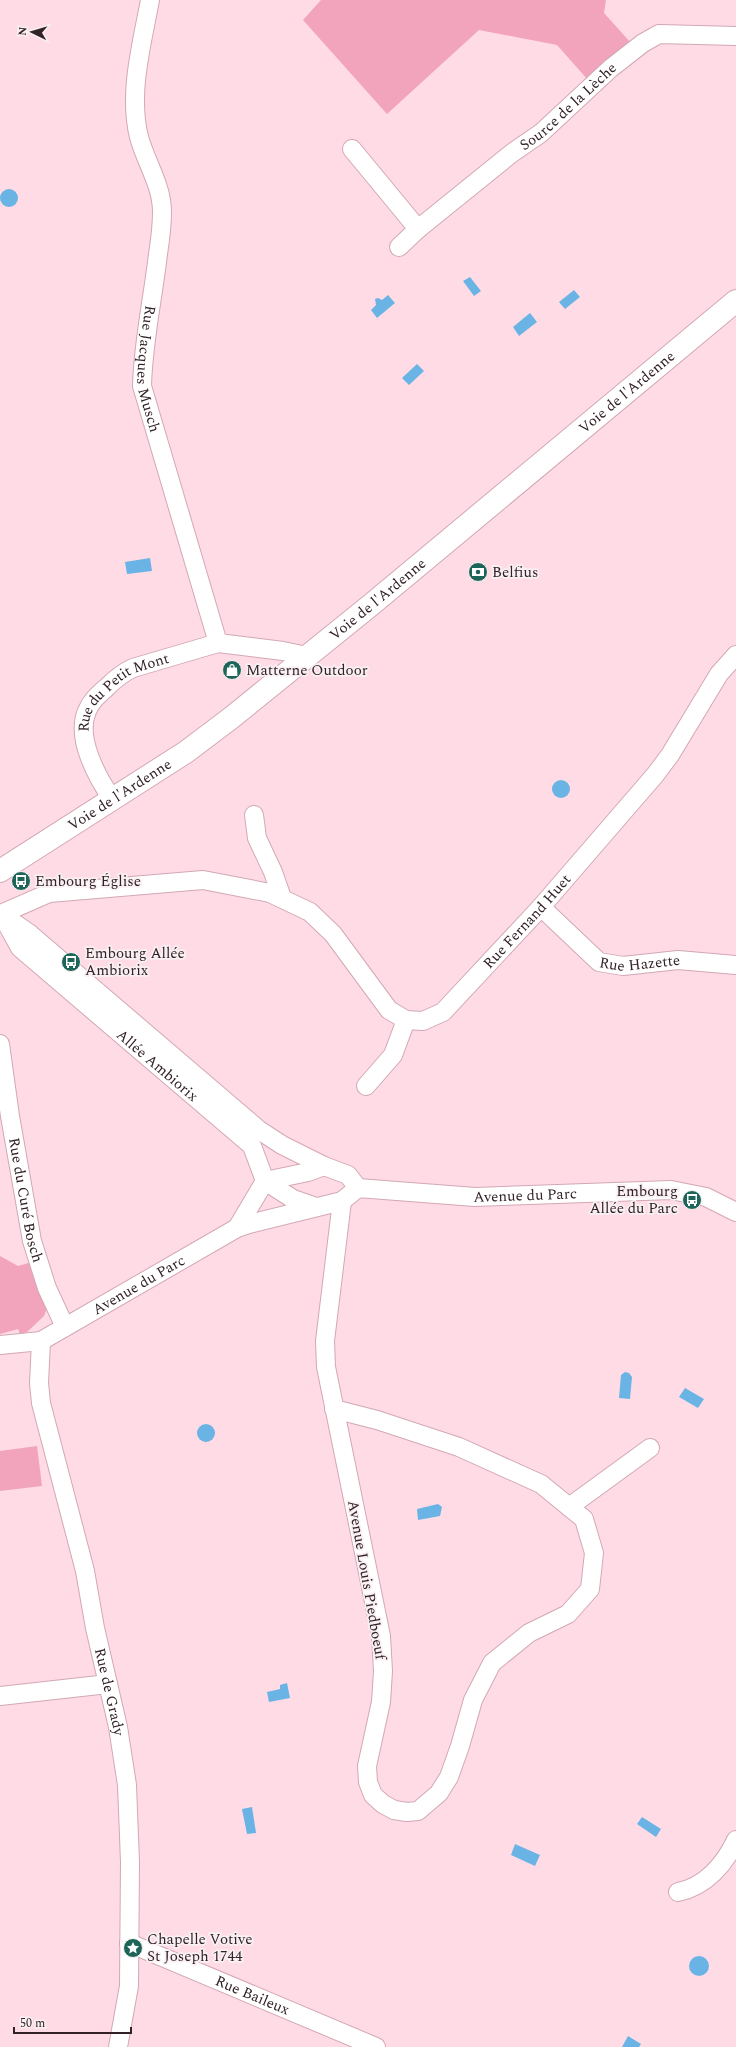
<svg xmlns="http://www.w3.org/2000/svg" width="736" height="2047" font-family="Spectral,serif">
	<style>
		.green { fill: #f1a4bc }
		.water { fill: #69b4e5 }
		.lines { fill: none; stroke-linecap: round; stroke-linejoin: round }
		.minor-casing { stroke: #d2a8b4; stroke-width: 20 }
		.major-casing { stroke: #d2a8b4; stroke-width: 24 }
		.minor { stroke: #fff; stroke-width: 18 }
		.major { stroke: #fff; stroke-width: 22 }
		.labels { text-anchor: middle; stroke-width: 3.5; stroke-linejoin: round; paint-order: stroke }
		.street-label { font-size: 15px; fill: #322227; stroke: #f9f0f3 }
		.poi-label { font-size: 15px; fill: #322227; stroke: #f9f0f3; text-anchor: start }
	</style>
	<rect width="100%" height="100%" fill="#ffdbe5"/>
	<g class="green">
		<polygon points="321,0 606,0 604,13 631,43 588,80 557,45 479,30 387,114 303,20"/>
		<polygon points="0,1256 18,1266 32,1262 47,1308 44,1316 27,1332 20,1334 18,1329 0,1334"/>
		<polygon points="37,1446 42,1486 0,1491 0,1451"/>
	</g>
	<g class="water">
		<circle cx="9" cy="198" r="9"/>
		<polygon points="470,277 481,291 474,296 463,281"/>
		<polygon points="574,290 580,297 565,309 559,302"/>
		<polygon points="388,295 395,303 377,318 371,310 376,305 375,299 378,298 382,300"/>
		<polygon points="530,313 537,322 519,336 513,327"/>
		<polygon points="417,364 424,371 409,385 402,378"/>
		<polygon points="150,558 152,571 127,574 125,562"/>
		<circle cx="561" cy="789" r="9"/>
		<polygon points="625,1372 629,1373 632,1377 630,1399 619,1398 621,1375"/>
		<polygon points="685,1388 704,1399 698,1408 679,1397"/>
		<circle cx="206" cy="1433" r="9"/>
		<polygon points="438,1504 442,1507 440,1516 418,1520 417,1509"/>
		<polygon points="287,1683 290,1698 269,1702 267,1692 280,1689 280,1685"/>
		<polygon points="252,1807 256,1833 247,1834 242,1809"/>
		<polygon points="642,1817 661,1829 656,1837 637,1824"/>
		<polygon points="515,1844 540,1855 535,1866 511,1855"/>
		<circle cx="699" cy="1966" r="10"/>
		<polygon points="628,2036 641,2044 639,2047 622,2047"/>
	</g>
	<g class="lines">
		<g class="minor-casing">
			<g id="minor">
				<path id="s1" d="M150,0C142,44 128,93 139,137C146,163 162,185 162,212C162,226 160,241 158,254C153,298 143,342 142,386L218,643L283,651L307,656"/>
				<polyline points="352,149 418,229"/>
				<path id="s2" d="M399,247L418,229L512,153L541,133L611,68L643,43L659,34L736,36"/>
				<path id="s3" d="M113,800C98,779 75,738 87,711C91,701 98,695 106,688C115,679 122,673 133,668L218,643"/>
				<polyline points="254,815 257,838 273,872 282,898"/>
				<path id="s4" d="M541,907L599,962L623,966L678,960L736,965"/>
				<path id="s5" d="M1,914L49,893L203,880L270,893L310,912L333,934L389,1010L406,1020L423,1021L443,1012L541,907L655,775L670,755L719,674L736,655"/>
				<polyline points="1,914 30,934 259,1130 282,1145 324,1166 348,1175 358,1188"/>
				<path id="s6" d="M3,917L20,948L252,1146L265,1181L293,1199L316,1207"/>
				<path id="s7" d="M0,1044L10,1116L32,1241L47,1288L65,1327"/>
				<polyline points="366,1086 393,1055 406,1020"/>
				<polyline points="237,1228 265,1181 308,1172 324,1166"/>
				<path id="s8" d="M41,1341L39,1383L41,1403L85,1571L95,1628L118,1727L127,1785L130,1862L129,1986L118,2047"/>
				<path id="s9" d="M0,1345L41,1341L237,1228L249,1224L342,1201L358,1188L475,1197L671,1190L706,1197L736,1212"/>
				<polyline points="334,1409 377,1420 459,1447 541,1484 584,1519 594,1553 590,1589 568,1614 529,1633 492,1663 473,1700 460,1746 449,1777 439,1793 418,1811 407,1812 394,1810 383,1804 373,1795 368,1782 367,1766 381,1702 383,1671 381,1636 326,1367 325,1341 342,1201"/>
				<polyline points="569,1507 650,1448"/>
				<polyline points="0,1696 108,1684"/>
				<path d="M678,1892C705,1887 725,1864 736,1840"/>
				<path id="s10" d="M129,1943L376,2047"/>
			</g>
		</g>
		<g class="major-casing">
			<g id="major">
				<path id="s11" d="M0,871L186,752L231,718L372,604L736,301"/>
			</g>
		</g>
		<use href="#minor" class="minor"/>
		<use href="#major" class="major"/>
	</g>
	<defs>
		<g id="bank-disc" transform="scale(1)"><circle r="9.5" fill="#1e6559" stroke="#f9f0f3"/><path d="M-6-4H6V4H-6ZM0-2.3a2.3 2.3 0 1 0 0 4.6a2.3 2.3 0 1 0 0-4.6Z" fill="#fff"/></g>
		<g id="shop-disc" transform="scale(1)"><circle r="9.5" fill="#1e6559" stroke="#f9f0f3"/><path d="M-5-2.5h2.3a2.7 3.5 0 0 1 5.4 0H5L5.5 6h-11ZM-1.5-2.5h3a1.5 2.3 0 0 0-3 0Z" fill="#fff"/></g>
		<g id="bus-disc" transform="scale(1)"><circle r="9.5" fill="#1e6559" stroke="#f9f0f3"/><path d="M-5-6H5V4H4V6H2V4H-2V6H-4V4H-5ZM-3.5-4V0h7V-4ZM-3.5 1.2v1.5H-2V1.2ZM2 1.2v1.5H3.5V1.2Z" fill="#fff"/></g>
		<g id="sight-disc" transform="scale(1)"><circle r="9.5" fill="#1e6559" stroke="#f9f0f3"/><path d="M0-6L1.8-2.2L6-1.7L2.9 1.2L3.7 5.4L0 3.3L-3.7 5.4L-2.9 1.2L-6-1.7L-1.8-2.2Z" fill="#fff"/></g>
	</defs>
	<g fill-rule="evenodd">
		<use href="#bank-disc" x="478" y="572"/>
		<use href="#shop-disc" x="232" y="670"/>
		<use href="#bus-disc" x="21" y="881"/>
		<use href="#bus-disc" x="71" y="962"/>
		<use href="#bus-disc" x="692" y="1200"/>
		<use href="#sight-disc" x="133" y="1948"/>
	</g>
	<g class="labels">
		<g class="street-label">
			<text dy="5" stroke="none"><textPath href="#s2" startOffset="220">Source de la Lèche</textPath></text>
			<text dy="5" stroke="none"><textPath href="#s1" startOffset="376">Rue Jacques Musch</textPath></text>
			<text dy="5" stroke="none"><textPath href="#s11" startOffset="790">Voie de l'Ardenne</textPath></text>
			<text dy="5" stroke="none"><textPath href="#s11" startOffset="466">Voie de l'Ardenne</textPath></text>
			<text dy="5" stroke="none"><textPath href="#s3" startOffset="136">Rue du Petit Mont</textPath></text>
			<text dy="5" stroke="none"><textPath href="#s11" startOffset="142">Voie de l'Ardenne</textPath></text>
			<text dy="5" stroke="none"><textPath href="#s5" startOffset="628">Rue Fernand Huet</textPath></text>
			<text dy="5" stroke="none"><textPath href="#s4" startOffset="121">Rue Hazette</textPath></text>
			<text dy="5" stroke="none"><textPath href="#s6" startOffset="216">Allée Ambiorix</textPath></text>
			<text dy="5" stroke="none"><textPath href="#s9" startOffset="564">Avenue du Parc</textPath></text>
			<text dy="5" stroke="none"><textPath href="#s7" startOffset="158">Rue du Curé Bosch</textPath></text>
			<text dy="5" stroke="none"><textPath href="#s9" startOffset="154">Avenue du Parc</textPath></text>
			<text transform="translate(367 1580) rotate(80)" y="5">Avenue Louis Piedboeuf</text>
			<text dy="5" stroke="none"><textPath href="#s8" startOffset="359">Rue de Grady</textPath></text>
			<text dy="5" stroke="none"><textPath href="#s10" startOffset="134">Rue Baileux</textPath></text>
		</g>
		<g class="poi-label">
			<text x="492" y="577">Belfius</text>
			<text x="246" y="675">Matterne Outdoor</text>
			<text x="35" y="886">Embourg Église</text>
			<text x="85" y="958">Embourg Allée<tspan x="85" dy="17">Ambiorix</tspan></text>
			<text x="678" y="1196" text-anchor="end">Embourg<tspan x="678" dy="17">Allée du Parc</tspan></text>
			<text x="147" y="1944">Chapelle Votive<tspan x="147" dy="17">St Joseph 1744</tspan></text>
		</g>
	</g>
	<g transform="translate(32 32) rotate(275)" stroke="#f9f0f3" stroke-width="3" paint-order="stroke">
	<path d="M0-3L7 15L0 10L-7 15Z" fill="#322227"/>
	<text y="-6" font-size="11" font-weight="bold" text-anchor="middle" fill="#322227">N</text>
	</g>
	<path d="M14 2027v6h117v-6" fill="none" stroke="#322227" stroke-width="2"/>
	<text x="20" y="2027" font-size="12" fill="#322227" stroke="#f9f0f3" stroke-width="3" paint-order="stroke">50 m</text>
</svg>
